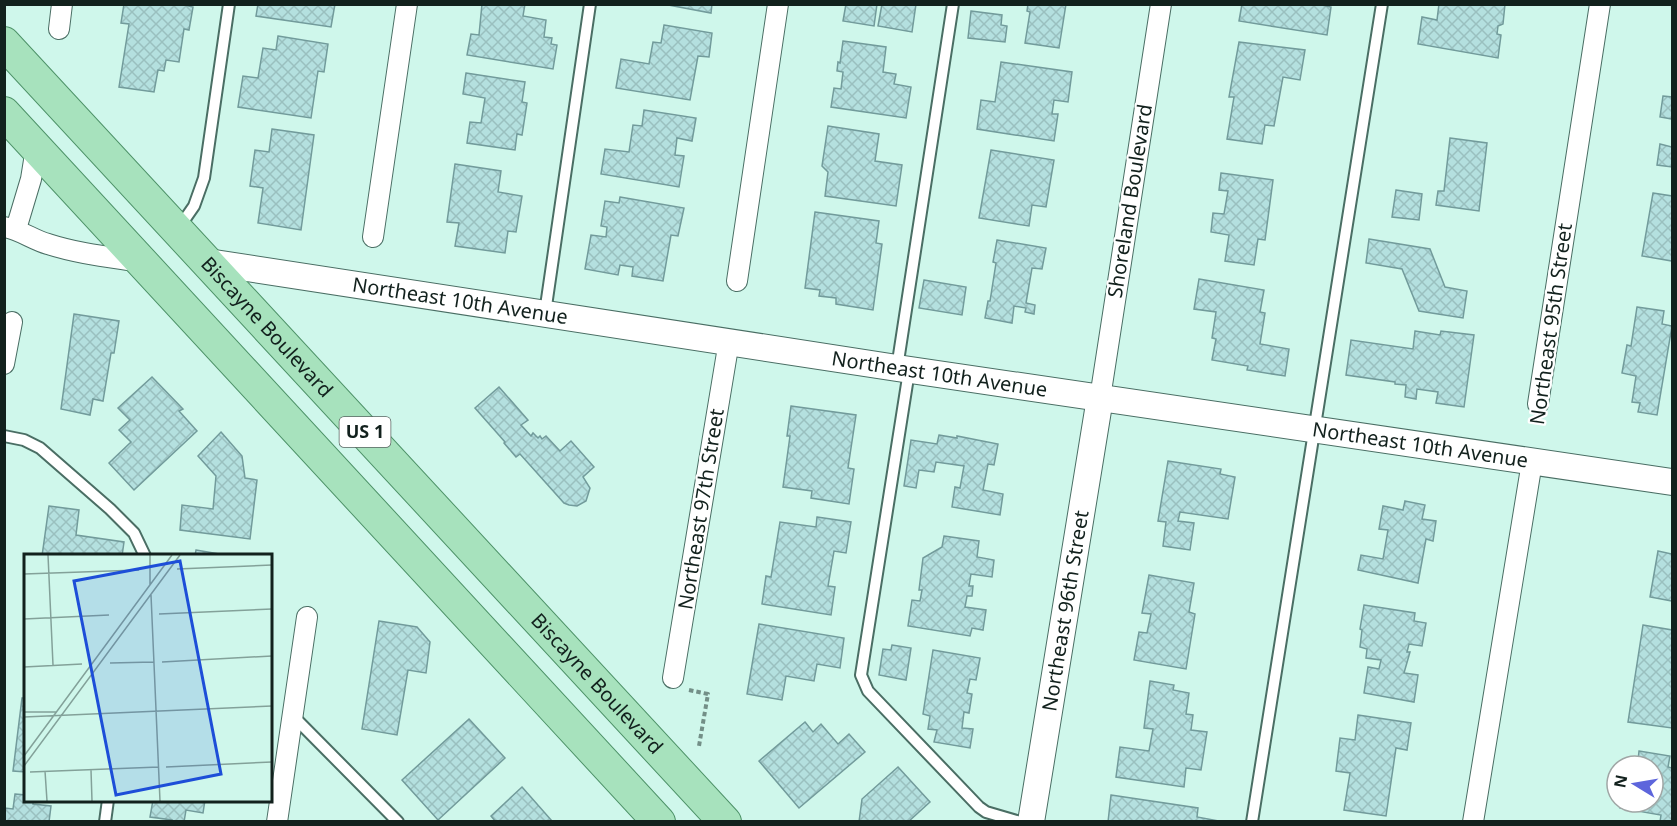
<svg xmlns="http://www.w3.org/2000/svg" width="1677" height="826" font-family="'Noto Sans',sans-serif">
	<style>
		.building { fill: url(#building-cross-hatch); stroke: #729b9b; stroke-width: 1.5 }
		.lines { fill: none; stroke-linecap: round; stroke-linejoin: round }
		.service-casing { stroke: #4a6e64; stroke-width: 14 }
		.minor-casing { stroke: #4a6e64; stroke-width: 22 }
		.tertiary-casing { stroke: #4a6e64; stroke-width: 28 }
		.primary-casing { stroke: #4d9268; stroke-width: 34 }
		.path { stroke: #738f87; stroke-width: 4; stroke-dasharray: 4.5 3; stroke-linecap: butt }
		.service { stroke: #fff; stroke-width: 10 }
		.minor { stroke: #fff; stroke-width: 20 }
		.tertiary { stroke: #fff; stroke-width: 26 }
		.primary { stroke: #a7e2bd; stroke-width: 32 }
		.labels { text-anchor: middle; stroke-width: 4.5; stroke-linejoin: round; paint-order: stroke }
		.shield { fill: #fff; stroke: #596461; stroke-width: 1.5 }
		.shield-label { font-size: 18px; font-weight: bold; fill: #12211d }
		.street-label { font-size: 20px; fill: #12211d; stroke: #fff }
		.inset-road { fill: none; stroke: #83a199; stroke-width: 1.5 }
		.view { fill: #1d4ed8; fill-opacity: 0.15; stroke: #1d4ed8; stroke-width: 3 }
		.inset-edge { fill: none; stroke: #12211d; stroke-width: 3 }
	</style>
	<defs>
		<pattern id="building-cross-hatch" width="8" height="8" patternUnits="userSpaceOnUse" patternTransform="scale(1.5)"><rect width="8" height="8" fill="#b4e0df"/><path d="M0 0l8 8M0 8l8-8" fill="none" stroke="#9ac0bf"/></pattern>
	</defs>
	<rect width="100%" height="100%" fill="#cff7eb"/>
	<g class="building">
		<polygon points="124,4 180,4 193,7 189,30 184,29 179,62 166,60 164,71 158,70 154,92 119,87 129,24 121,23"/>
		<polygon points="258,4 335,4 331,27 256,16"/>
		<polygon points="482,4 525,4 523,16 546,20 544,37 552,38 551,44 557,45 553,69 467,55 471,34 479,35"/>
		<polygon points="663,4 712,4 711,13"/>
		<polygon points="846,4 877,4 874,26 843,21"/>
		<polygon points="882,4 916,4 912,32 878,26"/>
		<polygon points="1028,4 1066,4 1059,48 1025,43 1030,12 1027,11"/>
		<polygon points="1242,4 1317,4 1331,7 1327,35 1239,21"/>
		<polygon points="1439,4 1505,4 1503,24 1498,26 1497,34 1501,35 1498,58 1418,44 1422,17 1437,20"/>
		<polygon points="971,11 1002,15 1001,25 1007,26 1005,42 968,38"/>
		<polygon points="664,25 712,33 709,57 698,56 690,100 616,88 621,59 649,64 653,42 661,43"/>
		<polygon points="278,36 328,44 324,72 318,71 311,118 238,107 243,76 258,78 263,48 276,50"/>
		<polygon points="843,41 886,47 883,72 896,74 894,84 911,87 906,118 831,107 834,88 841,89 843,72 837,71 838,62 840,63"/>
		<polygon points="1239,42 1305,50 1300,80 1283,77 1274,126 1265,125 1262,144 1227,139 1234,97 1229,97"/>
		<polygon points="1001,62 1072,72 1068,102 1054,100 1052,114 1058,114 1054,141 977,129 981,100 995,102"/>
		<polygon points="466,73 525,82 522,102 527,103 522,135 517,134 515,150 467,143 470,122 481,123 485,98 463,94"/>
		<polygon points="1663,96 1672,97 1672,119 1660,117"/>
		<polygon points="644,110 696,118 692,141 677,138 675,155 684,156 679,187 601,174 605,149 629,152 633,125 642,126"/>
		<polygon points="828,126 879,134 875,161 902,165 896,206 825,196 828,172 822,166"/>
		<polygon points="272,129 314,135 301,230 258,223 263,188 250,186 255,150 269,152"/>
		<polygon points="1450,138 1487,143 1479,211 1436,205 1438,191 1444,191"/>
		<polygon points="1660,144 1672,147 1672,167 1657,165"/>
		<polygon points="991,150 1054,160 1046,207 1032,205 1029,226 979,218"/>
		<polygon points="455,164 501,171 498,192 522,196 516,232 508,231 505,253 455,246 459,223 447,222"/>
		<polygon points="1221,173 1273,180 1265,240 1258,239 1254,265 1225,261 1229,235 1211,232 1213,213 1224,214 1228,191 1219,190"/>
		<polygon points="1396,190 1422,194 1419,220 1392,217"/>
		<polygon points="1653,193 1672,196 1672,261 1642,256"/>
		<polygon points="620,197 684,208 678,236 671,235 663,281 632,276 633,267 620,265 618,275 585,269 591,235 606,237 607,227 601,226 605,201 619,203"/>
		<polygon points="815,212 879,221 876,243 882,244 873,310 836,304 836,298 819,296 820,290 805,288"/>
		<polygon points="1369,239 1430,249 1445,287 1467,291 1463,318 1419,311 1402,269 1366,263"/>
		<polygon points="997,240 1046,248 1042,269 1032,268 1026,303 1035,305 1034,314 1025,312 1026,308 1014,306 1012,323 985,318 988,301 990,301 996,263 993,262"/>
		<polygon points="1199,279 1264,290 1260,312 1265,313 1260,344 1289,349 1285,376 1247,370 1248,366 1212,360 1216,339 1212,338 1216,312 1194,309"/>
		<polygon points="924,280 966,287 962,315 919,308"/>
		<polygon points="1637,307 1664,311 1662,324 1672,326 1657,415 1638,412 1640,403 1632,402 1636,376 1622,373 1627,345 1631,346"/>
		<polygon points="74,314 119,321 114,353 111,353 103,401 93,399 90,415 61,409"/>
		<polygon points="1415,331 1440,335 1441,331 1474,335 1464,407 1436,403 1438,392 1417,389 1416,399 1405,397 1406,385 1395,384 1395,382 1346,375 1351,340 1413,349"/>
		<polygon points="152,377 183,409 179,411 197,431 134,490 109,463 131,442 119,430 130,420 118,408"/>
		<polygon points="499,387 528,420 521,425 531,436 533,433 538,438 540,436 542,439 546,436 560,451 571,441 594,467 583,477 590,488 586,501 577,506 569,505 564,503 520,454 516,457 504,443 505,442 475,408"/>
		<polygon points="791,406 856,415 848,468 854,469 849,504 811,498 812,491 783,487 790,436 787,436"/>
		<polygon points="221,432 242,456 245,478 257,480 250,539 180,530 182,505 213,509 216,476 198,456"/>
		<polygon points="939,435 957,438 957,436 998,444 994,465 988,464 983,490 1003,494 1000,515 952,507 955,487 960,488 964,466 936,462 934,472 919,470 916,488 904,486 911,440 937,444"/>
		<polygon points="1168,461 1221,469 1220,474 1235,477 1228,519 1180,512 1178,521 1194,523 1190,550 1163,546 1166,522 1158,521"/>
		<polygon points="1405,501 1425,505 1422,519 1436,521 1433,541 1426,539 1418,583 1358,570 1361,555 1383,559 1388,530 1379,529 1383,506 1403,510"/>
		<polygon points="49,506 79,510 76,535 124,542 122,556 42,556"/>
		<polygon points="817,517 851,522 846,553 834,551 828,586 835,587 831,615 762,604 766,576 771,577 780,522 816,527"/>
		<polygon points="944,536 979,541 977,557 994,560 992,577 971,574 969,586 973,586 972,596 967,596 965,607 986,610 983,630 972,628 970,636 908,626 912,600 920,601 922,590 919,590 923,558 942,547"/>
		<polygon points="196,550 231,556 195,556"/>
		<polygon points="1658,551 1672,554 1672,601 1650,597"/>
		<polygon points="1149,575 1194,583 1189,612 1195,614 1186,669 1134,660 1139,632 1147,633 1151,614 1142,613"/>
		<polygon points="1364,605 1415,613 1414,621 1426,623 1422,646 1409,644 1407,652 1410,652 1404,673 1418,675 1414,702 1364,693 1368,667 1379,669 1381,660 1366,658 1367,649 1360,647 1362,630 1360,629"/>
		<polygon points="379,621 417,627 430,642 426,673 408,670 397,735 362,729"/>
		<polygon points="759,624 844,638 840,668 817,664 814,681 786,676 782,700 747,694"/>
		<polygon points="1643,625 1672,630 1672,728 1628,722"/>
		<polygon points="892,645 911,648 906,680 879,675 883,649 891,650"/>
		<polygon points="933,650 980,658 976,680 970,679 967,693 972,694 969,713 964,712 962,728 973,729 970,748 934,742 937,730 928,729 930,716 923,714"/>
		<polygon points="1150,681 1174,685 1173,690 1189,693 1186,714 1193,715 1191,730 1207,732 1201,770 1186,768 1184,787 1116,777 1120,747 1149,751 1153,729 1144,728"/>
		<polygon points="22,698 26,698 26,772 13,771"/>
		<polygon points="1358,715 1411,723 1407,750 1396,748 1386,816 1344,810 1350,773 1336,771 1340,738 1355,740"/>
		<polygon points="469,719 505,758 438,820 402,780"/>
		<polygon points="805,722 813,732 821,724 838,744 849,734 865,752 799,808 759,761"/>
		<polygon points="1639,751 1670,756 1668,767 1672,768 1672,822 1660,822 1661,815 1620,808 1621,802 1653,802 1653,766 1626,766 1627,759 1638,761"/>
		<polygon points="898,767 930,802 908,822 859,822 862,799"/>
		<polygon points="522,787 552,821 552,822 496,822 491,816"/>
		<polygon points="15,794 26,795 26,800 33,800 33,804 51,806 49,822 4,822 5,808 13,809"/>
		<polygon points="1111,795 1198,808 1197,817 1224,822 1108,822"/>
		<polygon points="153,800 205,800 203,813 186,810 184,822 172,822 172,820 150,817"/>
	</g>
	<g class="lines">
		<g class="service-casing">
			<g id="service">
				<polyline points="178,229 194,206 204,178 229,4"/>
				<polyline points="545,313 590,4"/>
				<polyline points="897,368 953,4"/>
				<polyline points="909,371 861,675 868,691 979,807 986,812 1020,822"/>
				<polyline points="4,436 24,440 40,448 110,509 134,533 145,556"/>
				<polyline points="293,716 398,822"/>
				<polyline points="105,822 108,800"/>
				<polyline points="1252,822 1382,4"/>
			</g>
		</g>
		<g class="minor-casing">
			<g id="minor">
				<polyline points="59,29 62,4"/>
				<path d="M4,227C21,230 33,240 48,244C79,254 110,257 142,262"/>
				<polyline points="16,229 31,179 36,148"/>
				<polyline points="373,237 407,4"/>
				<polyline points="737,281 778,4"/>
				<polyline points="4,364 12,322"/>
				<polyline points="1100,398 1161,4"/>
				<polyline points="1538,404 1600,4"/>
				<polyline points="673,678 729,341"/>
				<polyline points="277,822 307,617"/>
				<polyline points="1473,822 1532,462"/>
			</g>
		</g>
		<g class="tertiary-casing">
			<g id="tertiary">
				<path id="s1" d="M208,262L897,368L1672,482"/>
				<path id="s2" d="M1031,822L1100,398"/>
			</g>
		</g>
		<g class="primary-casing">
			<g id="primary">
				<path id="s3" d="M4,43L725,822"/>
				<polyline points="4,113 659,822"/>
			</g>
		</g>
		<polyline class="path" points="689,690 708,694 699,746"/>
		<use href="#service" class="service"/>
		<use href="#minor" class="minor"/>
		<use href="#tertiary" class="tertiary"/>
		<use href="#primary" class="primary"/>
	</g>
	<g class="labels">
		<rect class="shield" x="339.5" y="417" width="51" height="30" rx="4.5"/>
		<g class="shield-label">
			<text x="365" y="438">US 1</text>
		</g>
		<g class="street-label">
			<text transform="translate(1130 201) rotate(-81)" y="7">Shoreland Boulevard</text>
			<text dy="7" stroke="none"><textPath href="#s1" startOffset="255">Northeast 10th Avenue</textPath></text>
			<text transform="translate(1551 324) rotate(-82)" y="7">Northeast 95th Street</text>
			<text dy="7" stroke="none"><textPath href="#s3" startOffset="387">Biscayne Boulevard</textPath></text>
			<text dy="7" stroke="none"><textPath href="#s1" startOffset="740">Northeast 10th Avenue</textPath></text>
			<text dy="7" stroke="none"><textPath href="#s1" startOffset="1226">Northeast 10th Avenue</textPath></text>
			<text transform="translate(701 509) rotate(-81)" y="7">Northeast 97th Street</text>
			<text dy="7" stroke="none"><textPath href="#s2" startOffset="214">Northeast 96th Street</textPath></text>
			<text dy="7" stroke="none"><textPath href="#s3" startOffset="873">Biscayne Boulevard</textPath></text>
		</g>
	</g>
	<g transform="translate(24 554)">
		<rect width="248" height="248" fill="#cff7eb"/>
		<path class="inset-road" d="M24,1L29,111M153,15L248,11M0,20L115,16M126,31V1M127,41L136,247M135,60L248,55M0,65L85,61M138,108L248,102M86,109L130,108M0,113L58,110M0,158H32M0,163L248,152M0,202L148,1M0,212L156,1M142,213L248,208M67,216L68,247M21,217L23,247M6,218L135,213"/>
		<path class="view" d="M156,7L197,220L92,241L50,27Z"/>
		<rect width="248" height="248" class="inset-edge"/>
	</g>
	<rect width="1677" height="826" fill="none" stroke="#12211d" stroke-width="12"/>
	<g transform="translate(1635 784) rotate(281)"><circle r="28" fill="#ffffff" stroke="#a0a6a5" stroke-width="1.5"/>
	<path d="M0-4.5L10 22L0 15L-10 22Z" fill="#5d65dc"/>
	<text y="-9" font-size="16" font-weight="bold" text-anchor="middle" fill="#12211d">N</text>
	</g>
</svg>
